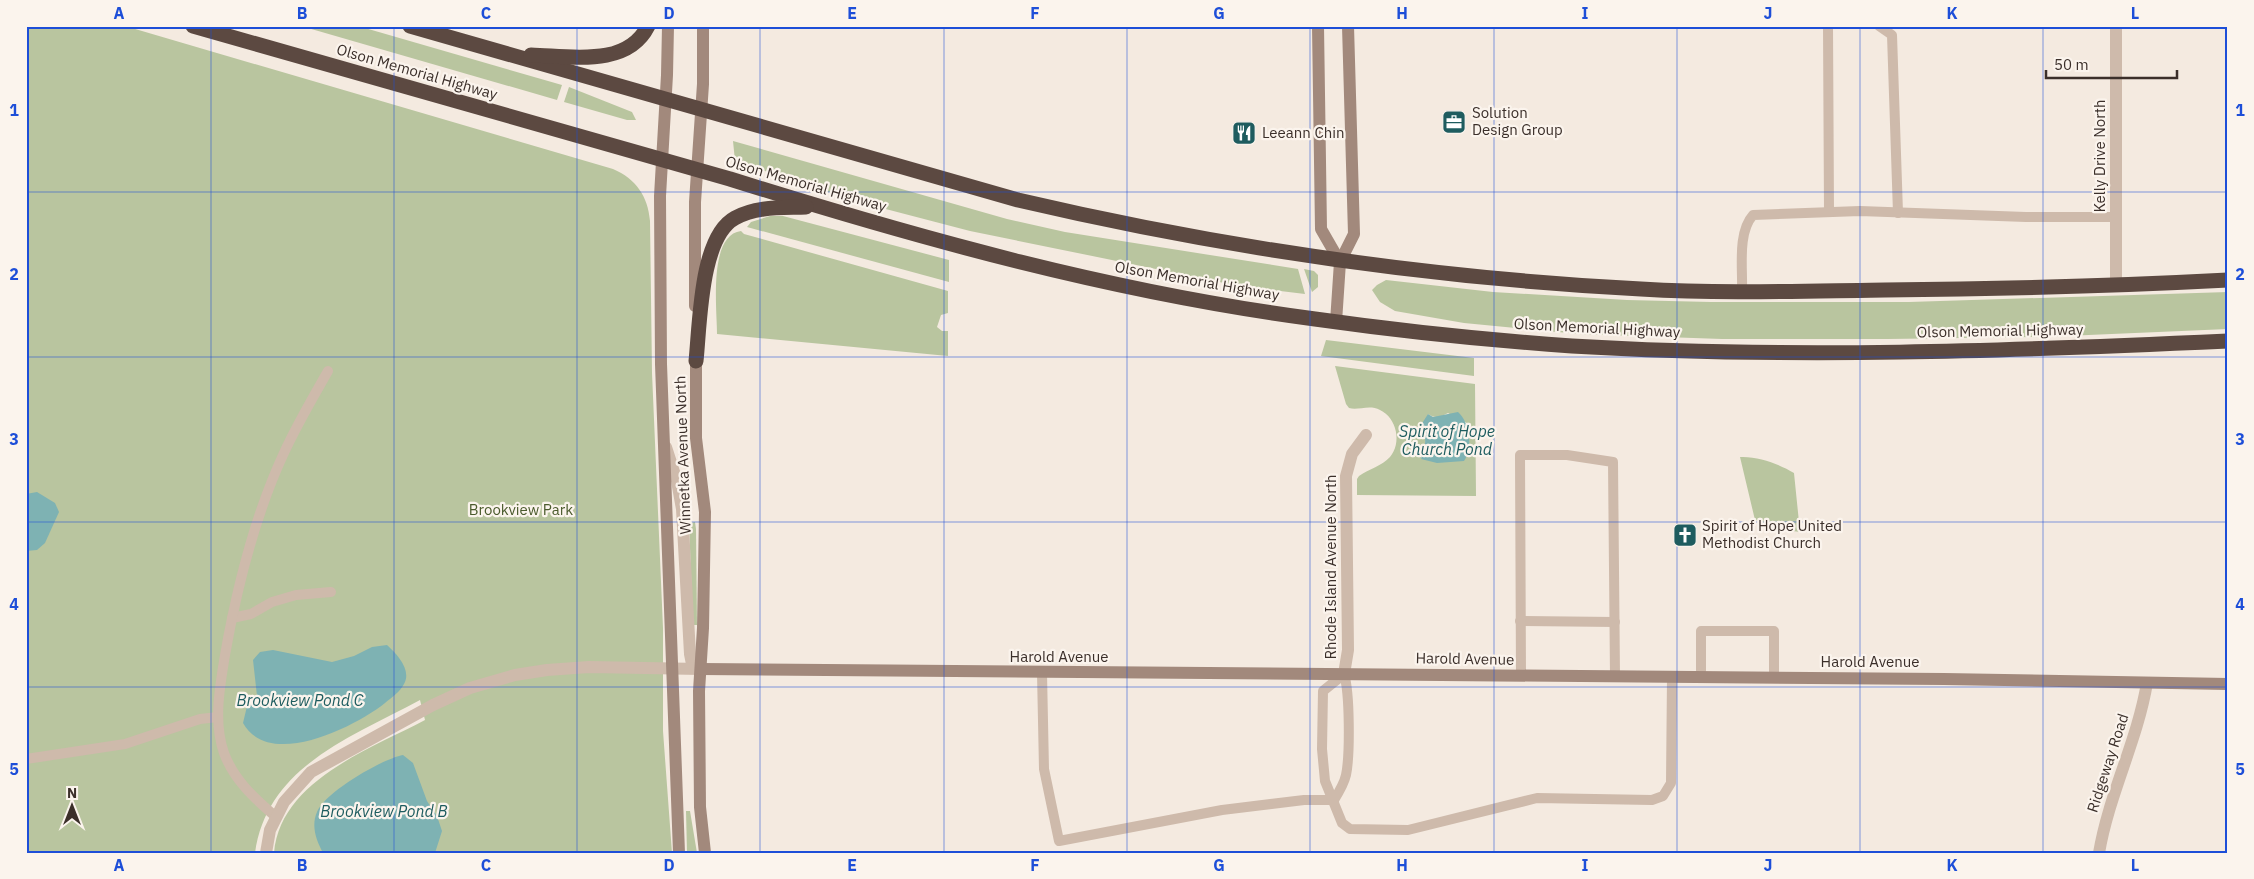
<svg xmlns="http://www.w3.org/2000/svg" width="2254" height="879" font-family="'IBM Plex Sans',sans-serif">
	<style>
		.green { fill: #b9c59f; fill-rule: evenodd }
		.water { fill: #7eb2b3 }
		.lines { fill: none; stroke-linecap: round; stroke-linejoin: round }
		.lane { stroke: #cebaab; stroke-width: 10 }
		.street { stroke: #cebaab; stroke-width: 12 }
		.secondary { stroke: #a2897c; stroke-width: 12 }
		.highway { stroke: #5c4941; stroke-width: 15 }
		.grid { fill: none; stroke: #1d4ed8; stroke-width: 1; stroke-opacity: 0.55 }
		.labels { text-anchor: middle; stroke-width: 4.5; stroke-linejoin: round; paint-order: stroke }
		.street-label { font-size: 15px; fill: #3b2f2a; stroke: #fbf4ed }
		.poi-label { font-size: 15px; fill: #3b2f2a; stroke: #fbf4ed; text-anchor: start }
		.park-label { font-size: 15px; fill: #4b5b2d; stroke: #fbf4ed }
		.water-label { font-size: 16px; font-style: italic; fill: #1e5c5f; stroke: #fbf4ed }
		.neatline { fill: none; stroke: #1d4ed8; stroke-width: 2 }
		.grid-label { font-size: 16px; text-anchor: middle; font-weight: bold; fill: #1d4ed8 }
	</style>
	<rect width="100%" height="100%" fill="#f4eae0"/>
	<g class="green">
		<path d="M26,26H125L613,169C636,179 648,196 650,221L652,373L663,628V731L672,853H274C280,781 370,749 425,720L420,700C352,737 267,766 255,853H26Z"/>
		<polygon points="301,26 358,26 562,85 557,100"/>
		<polygon points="569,87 632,112 636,120 627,120 564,102"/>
		<polygon points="733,141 1007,219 1065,232 1298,269 1305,294 1239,286 970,231 855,201 735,161"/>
		<polygon points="770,216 783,216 949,260 949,282 747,227 751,222"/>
		<path d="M741,231L744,234L948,291V313L941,315L937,327L942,331H948V356L717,334C717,309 708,235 741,231Z"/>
		<polygon points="1304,269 1314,271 1318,275 1318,287 1312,292"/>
		<polygon points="1386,280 1493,292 1627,300 1711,302 1909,302 2228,292 2228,329 2042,337 1888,339 1722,339 1579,334 1464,323 1395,311 1380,302 1372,290 1377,285"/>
		<polygon points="1326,340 1474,358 1474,376 1321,356"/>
		<path d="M1335,366L1475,384L1476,496L1357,495V479L1359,476C1369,469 1382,466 1390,457C1402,443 1397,418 1380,410C1369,404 1358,411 1349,408L1346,404ZM1448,413L1467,423L1468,456L1421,459L1425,444L1428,414C1435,419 1441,417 1448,413Z"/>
		<path d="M1740,457C1758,456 1779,464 1794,473L1800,532L1763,527V522L1755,520Z"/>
		<polygon points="695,522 696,529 697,625 693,625 689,523"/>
		<polygon points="686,811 690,811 697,853 687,853"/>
	</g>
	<g class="water">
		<path d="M1458,412C1469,421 1474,448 1464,461L1437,463L1421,459C1425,447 1428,437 1421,425L1428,414L1433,417Z"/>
		<polygon points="37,492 55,503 59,512 45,543 37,550 26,551 26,494"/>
		<path d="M387,645C397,654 412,670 404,684C400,692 392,697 385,703C355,727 269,770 243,723L248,702L257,696L253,660L260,652L273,650L332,662L354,656L372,647Z"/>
		<path d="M403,755L413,763L427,801L437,816L442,831L435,853H323C316,840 311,826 317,812C325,792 382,759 403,755Z"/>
	</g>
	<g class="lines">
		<g class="lane">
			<polyline points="1828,26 1829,212"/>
			<polyline points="1879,26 1892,35 1898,213"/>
			<path d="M1742,292C1743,269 1737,233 1753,215L1860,211L2026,217H2116"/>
			<polyline points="232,618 251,614 272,602 296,595 331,592"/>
			<polyline points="1520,621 1615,622"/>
			<polyline points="1042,673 1044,769 1059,841 1222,810 1304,800 1334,800"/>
			<polyline points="1521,676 1520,455 1567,455 1613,462 1615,676"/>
			<polyline points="1701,677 1701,631 1774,631 1774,678"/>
			<polyline points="26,759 125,744 200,719 218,717"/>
			<path d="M1334,800C1339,792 1344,784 1346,775C1350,756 1350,693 1344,674L1323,691L1322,749L1325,781L1342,823L1350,829L1408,830L1537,798L1652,800L1663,796L1671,783L1672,677"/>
			<path d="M276,817C254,798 234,780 224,753C213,722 220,686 225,655C237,587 254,518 283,455C296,426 312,399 328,371"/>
		</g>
		<g class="street">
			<polyline points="2116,285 2116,26"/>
			<polyline points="666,447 677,481 682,509 690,654 692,664 701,669"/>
			<polyline points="1344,674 1348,650 1346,476 1352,454 1366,435"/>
			<polyline points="266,853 270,830 284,802 311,772 433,705 470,688 515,675 547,670 589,667 701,669"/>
			<path d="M2099,853C2109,794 2137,742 2147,683"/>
		</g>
		<g class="secondary">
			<polyline points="668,26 667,75 660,196 661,364 679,853"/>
			<polyline points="1318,26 1321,229 1340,262"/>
			<polyline points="695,306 695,202 703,84 703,26"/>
			<polyline points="1336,322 1340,262 1354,234 1348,26"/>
			<polyline points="696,351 696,438 705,512 703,628 699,691 700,807 705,853"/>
			<polyline points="701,669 1944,679 2228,684"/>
		</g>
		<g class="highway">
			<path d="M193,26L730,179C921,239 1116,293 1315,319C1400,331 1486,340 1572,346C1790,359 2010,351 2228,341"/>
			<path d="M410,26L1018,200C1223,248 1430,278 1641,289C1722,294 1804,291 1885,290C2000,289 2114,286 2228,280"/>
			<path d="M531,55C570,56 627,68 648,26"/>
			<path d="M696,361C700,324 700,237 735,218C757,206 782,208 806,207"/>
		</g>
	</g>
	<path class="grid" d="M211,26V853M394,26V853M577,26V853M760,26V853M944,26V853M1127,26V853M1310,26V853M1494,26V853M1677,26V853M1860,26V853M2043,26V853M26,192H2228M26,357H2228M26,522H2228M26,687H2228"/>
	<defs>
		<g id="office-square" transform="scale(1.25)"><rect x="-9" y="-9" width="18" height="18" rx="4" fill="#1e5c5f" stroke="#fbf4ed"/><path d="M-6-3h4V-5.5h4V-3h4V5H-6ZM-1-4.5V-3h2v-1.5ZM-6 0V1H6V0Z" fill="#fff"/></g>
		<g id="restaurant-square" transform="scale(1.25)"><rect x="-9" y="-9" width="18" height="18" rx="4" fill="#1e5c5f" stroke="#fbf4ed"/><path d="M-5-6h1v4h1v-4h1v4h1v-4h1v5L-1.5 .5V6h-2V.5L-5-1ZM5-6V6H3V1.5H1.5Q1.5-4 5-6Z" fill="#fff"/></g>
		<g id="church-square" transform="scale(1.25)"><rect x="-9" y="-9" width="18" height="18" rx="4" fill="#1e5c5f" stroke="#fbf4ed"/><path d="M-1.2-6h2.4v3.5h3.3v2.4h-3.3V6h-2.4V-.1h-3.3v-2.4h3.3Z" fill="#fff"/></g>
	</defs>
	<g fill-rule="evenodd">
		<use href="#office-square" x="1454" y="122"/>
		<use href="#restaurant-square" x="1244" y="133"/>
		<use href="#church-square" x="1685" y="535"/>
	</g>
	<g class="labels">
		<g class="street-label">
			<text transform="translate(417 72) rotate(16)" y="5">Olson Memorial Highway</text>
			<text transform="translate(2100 156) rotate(-90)" y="5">Kelly Drive North</text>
			<text transform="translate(806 184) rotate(16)" y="5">Olson Memorial Highway</text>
			<text transform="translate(1197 281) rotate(10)" y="5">Olson Memorial Highway</text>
			<text transform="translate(1597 328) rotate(3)" y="5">Olson Memorial Highway</text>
			<text transform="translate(2000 331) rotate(-1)" y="5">Olson Memorial Highway</text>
			<text transform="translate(683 455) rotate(-92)" y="5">Winnetka Avenue North</text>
			<text transform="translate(1331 567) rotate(-90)" y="5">Rhode Island Avenue North</text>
			<text x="1059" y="662">Harold Avenue</text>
			<text transform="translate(1465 659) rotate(1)" y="5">Harold Avenue</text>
			<text x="1870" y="667">Harold Avenue</text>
			<text transform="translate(2108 763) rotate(-72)" y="5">Ridgeway Road</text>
		</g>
		<g class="poi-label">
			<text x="1472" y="118">Solution<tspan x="1472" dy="17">Design Group</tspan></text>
			<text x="1262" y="138">Leeann Chin</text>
			<text x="1702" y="531">Spirit of Hope United<tspan x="1702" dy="17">Methodist Church</tspan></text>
		</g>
		<g class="park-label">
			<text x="521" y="515">Brookview Park</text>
		</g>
		<g class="water-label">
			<text x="1447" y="437">Spirit of Hope<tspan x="1447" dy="18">Church Pond</tspan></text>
			<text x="300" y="706">Brookview Pond C</text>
			<text x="384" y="817">Brookview Pond B</text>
		</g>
	</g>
	<rect width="2254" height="879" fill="none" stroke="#fbf4ed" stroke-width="55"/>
	<g transform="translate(72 806)" stroke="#fbf4ed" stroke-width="4" paint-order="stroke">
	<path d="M0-4L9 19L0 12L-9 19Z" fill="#3b2f2a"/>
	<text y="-8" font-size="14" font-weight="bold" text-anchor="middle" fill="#3b2f2a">N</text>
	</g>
	<path d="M2046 70v8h131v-8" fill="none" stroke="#3b2f2a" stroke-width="2.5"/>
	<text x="2054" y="70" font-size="15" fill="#3b2f2a" stroke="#fbf4ed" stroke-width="4" paint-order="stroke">50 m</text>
	<rect x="28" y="28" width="2198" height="824" class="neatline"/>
	<g class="grid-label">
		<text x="119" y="19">A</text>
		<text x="302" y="19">B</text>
		<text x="486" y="19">C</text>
		<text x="669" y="19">D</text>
		<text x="852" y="19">E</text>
		<text x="1035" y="19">F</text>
		<text x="1219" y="19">G</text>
		<text x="1402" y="19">H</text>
		<text x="1585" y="19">I</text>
		<text x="1768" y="19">J</text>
		<text x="1952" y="19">K</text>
		<text x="2135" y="19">L</text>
		<text x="14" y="116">1</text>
		<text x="2240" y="116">1</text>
		<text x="14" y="280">2</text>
		<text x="2240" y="280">2</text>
		<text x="14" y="445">3</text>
		<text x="2240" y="445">3</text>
		<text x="14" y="610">4</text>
		<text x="2240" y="610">4</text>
		<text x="14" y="775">5</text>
		<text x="2240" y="775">5</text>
		<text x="119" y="871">A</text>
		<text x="302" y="871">B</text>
		<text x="486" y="871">C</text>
		<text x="669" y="871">D</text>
		<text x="852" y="871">E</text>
		<text x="1035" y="871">F</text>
		<text x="1219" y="871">G</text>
		<text x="1402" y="871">H</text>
		<text x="1585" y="871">I</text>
		<text x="1768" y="871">J</text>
		<text x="1952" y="871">K</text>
		<text x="2135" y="871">L</text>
	</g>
</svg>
